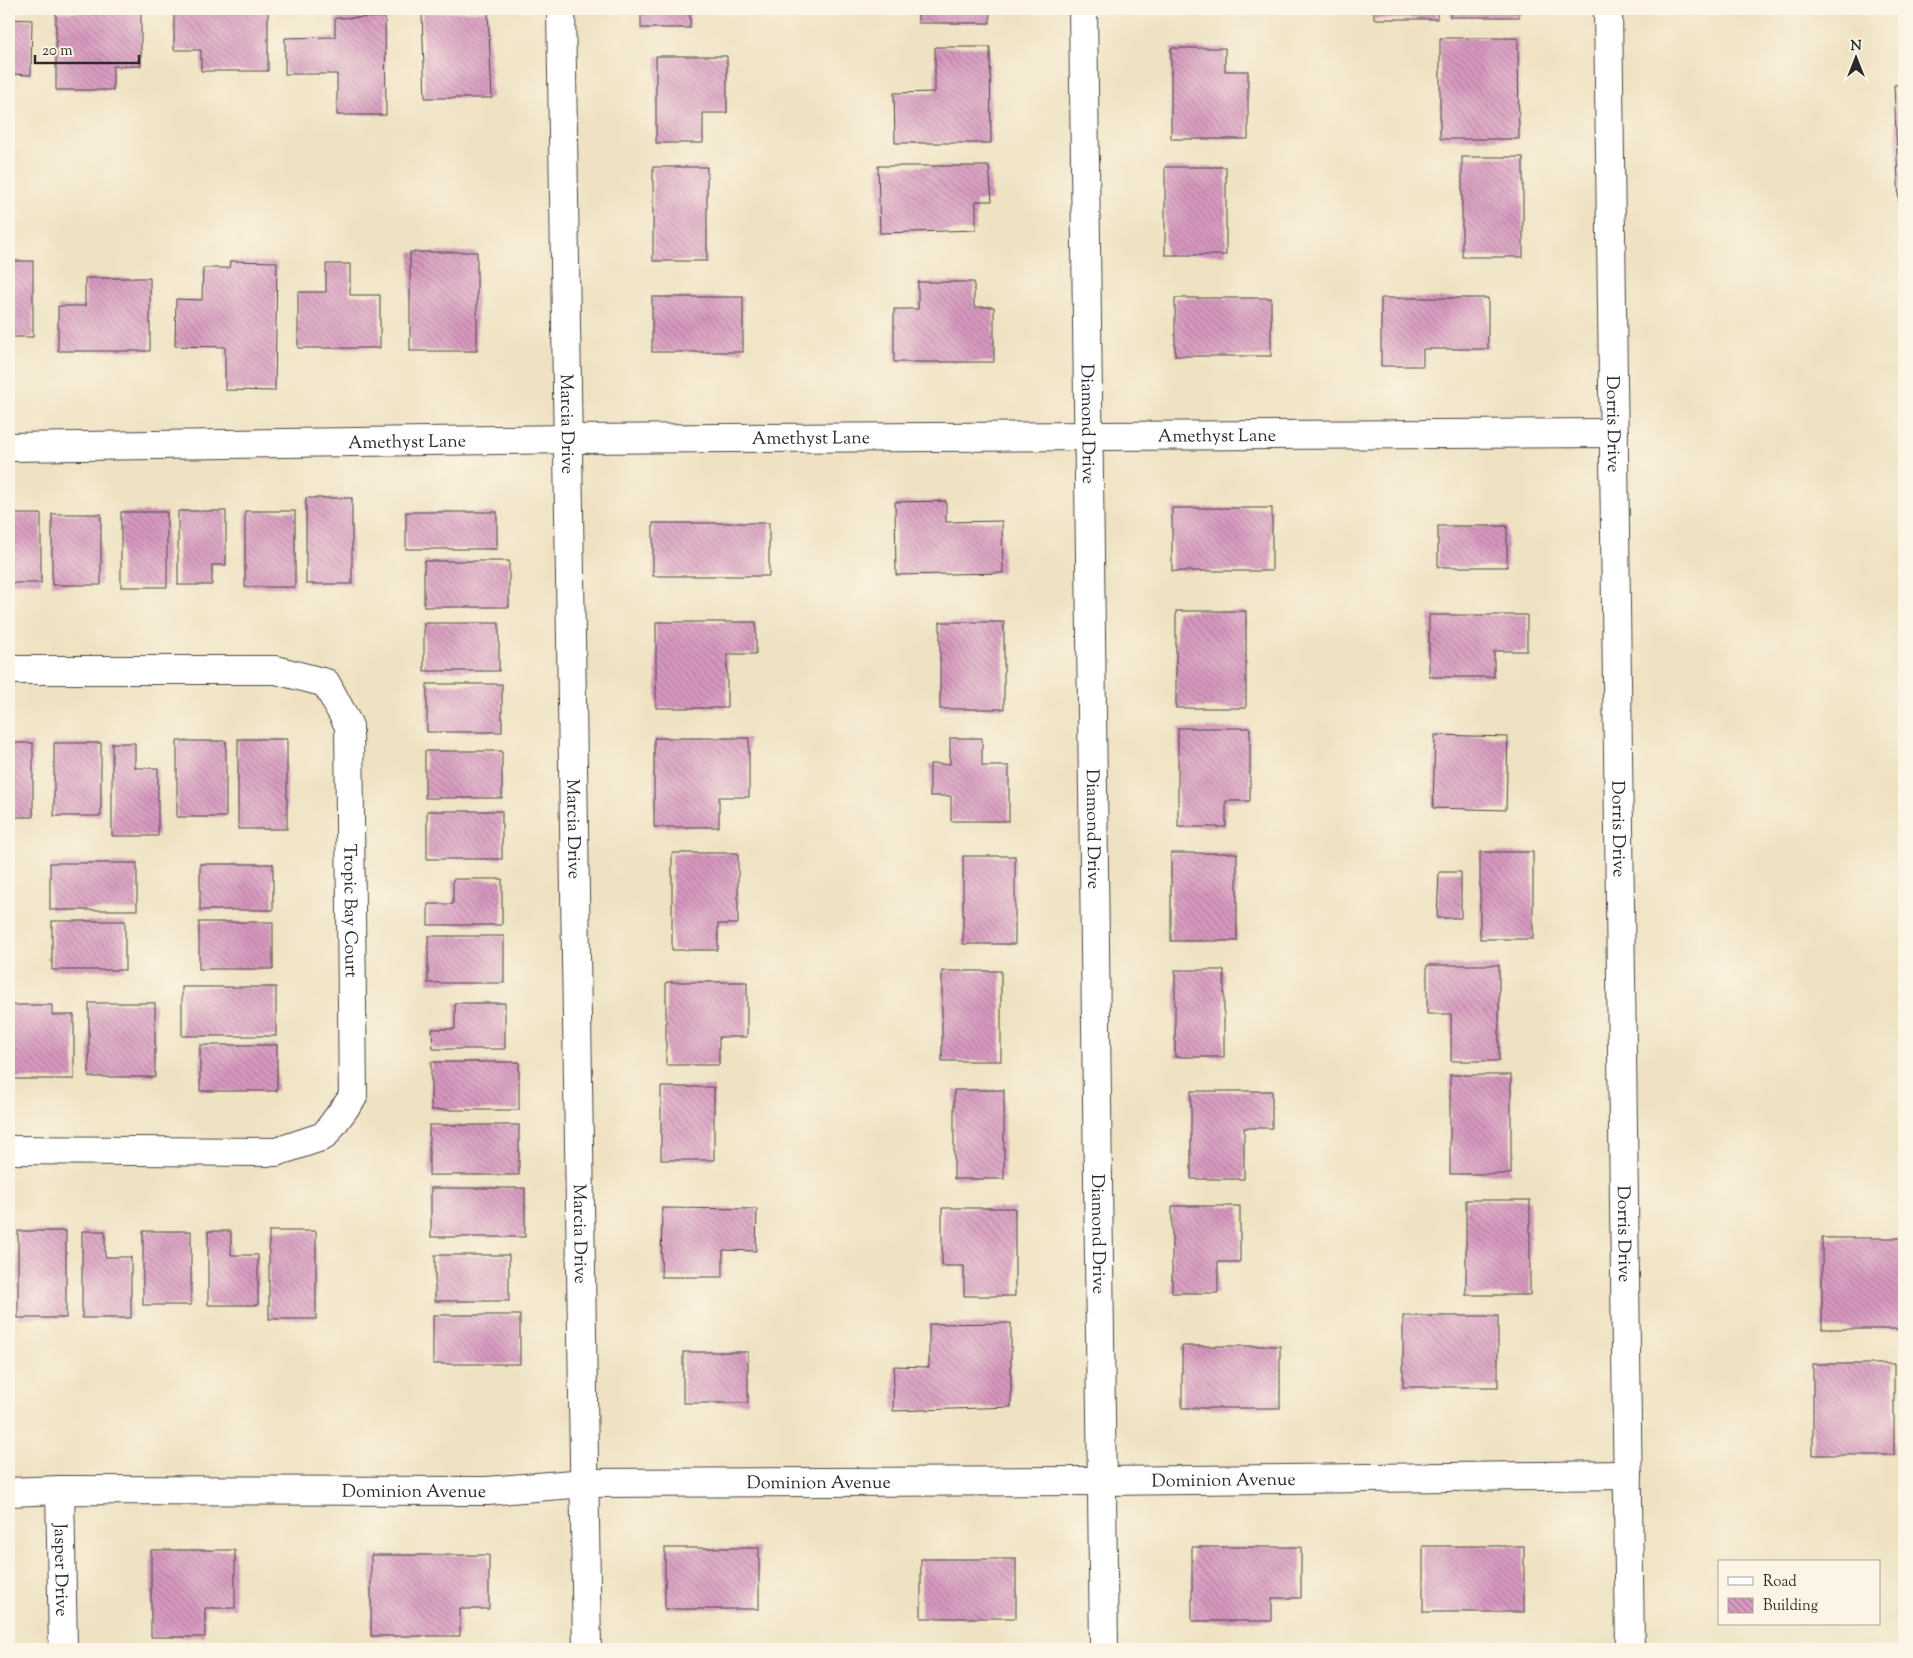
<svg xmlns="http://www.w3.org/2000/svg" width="1913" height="1658" font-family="'Sorts Mill Goudy',serif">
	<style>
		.building { fill: url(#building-back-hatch) }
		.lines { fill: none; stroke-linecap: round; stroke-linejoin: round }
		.minor-casing { stroke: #484642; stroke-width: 30 }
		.minor { stroke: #fff; stroke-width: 28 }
		.labels { text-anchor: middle; stroke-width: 4; stroke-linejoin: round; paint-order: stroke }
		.street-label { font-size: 18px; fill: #2b2b2b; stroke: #fcf5e5 }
	</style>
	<defs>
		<pattern id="building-back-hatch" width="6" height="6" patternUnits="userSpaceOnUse" patternTransform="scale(1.25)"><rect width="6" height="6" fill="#d798bf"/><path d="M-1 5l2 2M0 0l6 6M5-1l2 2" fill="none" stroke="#af7c9b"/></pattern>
	</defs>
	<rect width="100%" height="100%" fill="#fcf5e5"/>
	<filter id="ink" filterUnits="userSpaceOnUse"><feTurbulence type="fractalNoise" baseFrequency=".02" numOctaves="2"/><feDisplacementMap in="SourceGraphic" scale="10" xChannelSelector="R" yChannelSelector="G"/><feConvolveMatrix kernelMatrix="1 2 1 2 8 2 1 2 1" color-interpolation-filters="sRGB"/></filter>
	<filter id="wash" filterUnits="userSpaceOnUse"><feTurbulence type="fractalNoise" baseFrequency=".0096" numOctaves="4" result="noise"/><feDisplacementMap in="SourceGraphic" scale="20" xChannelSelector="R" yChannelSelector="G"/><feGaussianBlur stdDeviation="1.12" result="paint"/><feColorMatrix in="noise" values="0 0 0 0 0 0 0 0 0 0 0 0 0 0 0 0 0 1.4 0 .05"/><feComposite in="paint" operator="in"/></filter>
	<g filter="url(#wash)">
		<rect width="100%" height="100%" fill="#efe2c2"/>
		<g id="blocks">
			<g class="building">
				<polygon points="174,9 268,9 268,71 201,71 201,50 174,50"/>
				<rect x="641" y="9" width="49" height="19"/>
				<rect x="918" y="9" width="72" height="14"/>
				<rect x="1374" y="9" width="63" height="10"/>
				<rect x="1450" y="9" width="69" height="8"/>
				<polygon points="488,11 492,98 425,98 422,13"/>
				<polygon points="56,12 141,12 141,66 113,66 113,90 56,90"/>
				<polygon points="385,17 386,115 337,115 337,74 285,74 285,38 335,37 335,18"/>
				<polygon points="9,19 32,20 31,75 9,74"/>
				<polygon points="1440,38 1518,38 1519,139 1440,139"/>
				<polygon points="935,47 990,47 991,143 895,143 894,93 935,92"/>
				<polygon points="1171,48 1225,48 1225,71 1248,71 1248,139 1171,139"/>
				<polygon points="656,56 727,56 727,113 703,113 703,143 656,143"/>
				<polygon points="1894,85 1904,85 1904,303 1903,303"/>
				<rect x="1462" y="157" width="61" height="100"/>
				<polygon points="878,166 989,166 992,201 976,201 976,230 880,233"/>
				<rect x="653" y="167" width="54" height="94"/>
				<rect x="1165" y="167" width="61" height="88"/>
				<rect x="410" y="252" width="67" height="99"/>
				<rect x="9" y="261" width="24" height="76"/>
				<polygon points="230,261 277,262 275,391 225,390 225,347 175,346 176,299 202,300 203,268 229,268"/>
				<polygon points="326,264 350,264 350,295 380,295 380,348 298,348 298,292 326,292"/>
				<polygon points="85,278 150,278 150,351 58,351 58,306 85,306"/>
				<polygon points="918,282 974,282 974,307 994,307 994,362 894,362 894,309 918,309"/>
				<rect x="652" y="297" width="91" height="55"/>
				<rect x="1175" y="298" width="96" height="58"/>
				<polygon points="1381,298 1488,298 1488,349 1423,349 1423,366 1381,366"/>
				<rect x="306" y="498" width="46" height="86"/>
				<polygon points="946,501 946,522 1002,521 1003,573 896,575 895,502"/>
				<rect x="1172" y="508" width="100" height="63"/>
				<polygon points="178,511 226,511 226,565 212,565 212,585 178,585"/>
				<rect x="245" y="511" width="50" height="76"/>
				<rect x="121" y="512" width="46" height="75"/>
				<rect x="406" y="512" width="91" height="37"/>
				<rect x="9" y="514" width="32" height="69"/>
				<rect x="52" y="514" width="49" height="71"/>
				<rect x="653" y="523" width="116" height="53"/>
				<rect x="1438" y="526" width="69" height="41"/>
				<rect x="424" y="561" width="85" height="46"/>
				<rect x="1176" y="611" width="70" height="97"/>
				<polygon points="1429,615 1527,615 1527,651 1494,651 1494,677 1429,677"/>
				<polygon points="656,622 756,622 756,654 727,654 727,708 656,708"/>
				<rect x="940" y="622" width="64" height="87"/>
				<rect x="424" y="623" width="75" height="48"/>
				<rect x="427" y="684" width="75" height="48"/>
				<polygon points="1178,728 1250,728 1250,801 1226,801 1226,827 1178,827"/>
				<polygon points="1435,735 1508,737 1506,810 1433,808"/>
				<polygon points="654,738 749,738 749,797 719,797 719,827 654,827"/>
				<polygon points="950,738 982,738 982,766 1009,766 1009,821 951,821 951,796 930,796 930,764 950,764"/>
				<rect x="238" y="739" width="49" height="90"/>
				<rect x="177" y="741" width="49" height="76"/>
				<rect x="9" y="743" width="24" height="74"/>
				<rect x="54" y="743" width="47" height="73"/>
				<polygon points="112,743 135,743 135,768 158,768 158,836 112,836"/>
				<rect x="425" y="751" width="77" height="47"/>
				<rect x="427" y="811" width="75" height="48"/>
				<rect x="1480" y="852" width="53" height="87"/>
				<polygon points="672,853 738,853 738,924 718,924 718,950 672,950"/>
				<rect x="1171" y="853" width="66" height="88"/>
				<rect x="963" y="856" width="52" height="88"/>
				<rect x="50" y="863" width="87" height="47"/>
				<rect x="200" y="864" width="73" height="46"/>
				<polygon points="1439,872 1461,872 1461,918 1437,918"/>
				<polygon points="453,879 502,879 502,925 428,925 428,904 453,904"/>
				<rect x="52" y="921" width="73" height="49"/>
				<rect x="199" y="922" width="74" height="47"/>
				<rect x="428" y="936" width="76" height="47"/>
				<polygon points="1427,965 1499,965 1499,1061 1451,1061 1451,1014 1427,1014"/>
				<rect x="1175" y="970" width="49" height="87"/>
				<rect x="942" y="971" width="59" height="90"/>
				<polygon points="666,982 747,982 747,1037 719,1037 719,1065 666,1065"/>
				<rect x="182" y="987" width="94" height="49"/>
				<rect x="89" y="1003" width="66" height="74"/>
				<polygon points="455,1003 505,1003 505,1049 433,1049 432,1029 455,1029"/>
				<polygon points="9,1005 52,1005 52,1015 74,1015 74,1079 9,1079"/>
				<rect x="200" y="1045" width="77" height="46"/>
				<rect x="431" y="1062" width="88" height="48"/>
				<rect x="1450" y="1075" width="61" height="99"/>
				<rect x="661" y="1087" width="53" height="73"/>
				<rect x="954" y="1090" width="50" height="89"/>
				<polygon points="1191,1091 1272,1091 1272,1128 1244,1128 1244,1179 1191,1179"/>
				<rect x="429" y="1125" width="90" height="50"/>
				<rect x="431" y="1188" width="94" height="49"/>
				<rect x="1466" y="1200" width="64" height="95"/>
				<polygon points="1172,1206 1240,1206 1240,1262 1218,1262 1218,1293 1172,1293"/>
				<polygon points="662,1208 757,1209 756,1251 723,1250 723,1277 661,1277"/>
				<polygon points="942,1208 1015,1208 1015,1296 964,1296 964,1266 942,1266"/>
				<rect x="18" y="1231" width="48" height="87"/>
				<polygon points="82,1231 105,1231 105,1257 131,1257 131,1318 82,1318"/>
				<rect x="143" y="1231" width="48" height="74"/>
				<polygon points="208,1231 231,1231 231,1255 258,1255 258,1305 208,1305"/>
				<rect x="269" y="1231" width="47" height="88"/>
				<rect x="1822" y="1238" width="81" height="91"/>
				<rect x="435" y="1255" width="74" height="46"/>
				<rect x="433" y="1315" width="87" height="49"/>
				<rect x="1403" y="1316" width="95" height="71"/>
				<polygon points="1011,1323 1011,1407 893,1411 894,1366 929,1367 929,1324"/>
				<rect x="1182" y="1346" width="98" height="62"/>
				<rect x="683" y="1352" width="65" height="51"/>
				<rect x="1813" y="1364" width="81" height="91"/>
				<rect x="1423" y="1546" width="101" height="66"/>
				<polygon points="1192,1547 1301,1547 1301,1598 1272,1598 1272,1621 1192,1621"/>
				<rect x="665" y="1548" width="94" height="61"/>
				<polygon points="151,1550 235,1550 235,1608 205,1608 205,1637 151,1637"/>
				<polygon points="371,1555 489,1555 489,1609 460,1609 460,1636 371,1636"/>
				<rect x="921" y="1559" width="95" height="59"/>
			</g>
		</g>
	</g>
	<g filter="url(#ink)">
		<use href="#blocks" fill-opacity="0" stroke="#484642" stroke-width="1"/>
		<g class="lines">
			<g class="minor-casing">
				<g id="minor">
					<path id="s1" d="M561,9L587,1649"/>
					<path id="s2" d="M1083,9L1104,1649"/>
					<path id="s3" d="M1608,9L1630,1649"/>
					<path id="s4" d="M9,447L568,439L1614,433"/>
					<path id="s5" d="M9,670H276L326,683L349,726L353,1097L324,1136L276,1152L9,1150"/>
					<path id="s6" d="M60,1490L63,1649"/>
					<path id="s7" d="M9,1492L60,1490L487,1491L585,1483L1101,1481L1628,1475"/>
				</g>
			</g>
			<use href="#minor" class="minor"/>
		</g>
	</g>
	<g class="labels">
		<g class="street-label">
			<text dy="6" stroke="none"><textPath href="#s1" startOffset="415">Marcia Drive</textPath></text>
			<text dy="6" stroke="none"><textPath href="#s2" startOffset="415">Diamond Drive</textPath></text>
			<text dy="6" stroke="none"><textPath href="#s3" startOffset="415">Dorris Drive</textPath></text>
			<text dy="6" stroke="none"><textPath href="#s4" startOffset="1208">Amethyst Lane</textPath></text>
			<text dy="6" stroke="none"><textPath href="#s4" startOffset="802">Amethyst Lane</textPath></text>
			<text dy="6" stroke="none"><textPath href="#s4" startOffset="398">Amethyst Lane</textPath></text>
			<text dy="6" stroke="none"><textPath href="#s1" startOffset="820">Marcia Drive</textPath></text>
			<text dy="6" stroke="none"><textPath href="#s2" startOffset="820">Diamond Drive</textPath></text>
			<text dy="6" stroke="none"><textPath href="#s3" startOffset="820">Dorris Drive</textPath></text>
			<text dy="6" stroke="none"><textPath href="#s5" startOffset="552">Tropic Bay Court</textPath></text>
			<text dy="6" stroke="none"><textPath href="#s1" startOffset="1225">Marcia Drive</textPath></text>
			<text dy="6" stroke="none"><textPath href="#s2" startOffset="1225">Diamond Drive</textPath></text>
			<text dy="6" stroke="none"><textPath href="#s3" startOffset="1225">Dorris Drive</textPath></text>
			<text dy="6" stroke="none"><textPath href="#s7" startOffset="1215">Dominion Avenue</textPath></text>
			<text dy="6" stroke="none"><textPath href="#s7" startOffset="810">Dominion Avenue</textPath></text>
			<text dy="6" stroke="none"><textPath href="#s7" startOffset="405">Dominion Avenue</textPath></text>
			<text dy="6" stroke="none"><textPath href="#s6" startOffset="80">Jasper Drive</textPath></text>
		</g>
	</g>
	<rect width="1913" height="1658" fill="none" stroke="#fcf5e5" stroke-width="30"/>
	<rect x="1718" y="1560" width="162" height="65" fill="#fcf5e5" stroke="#a8a49b"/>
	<rect x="1728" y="1577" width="25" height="8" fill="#ffffff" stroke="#a8a49b"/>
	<text x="1763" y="1586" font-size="15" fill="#2b2b2b">Road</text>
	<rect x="1728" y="1598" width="25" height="15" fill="url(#building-back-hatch)" stroke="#a8a49b"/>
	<text x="1763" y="1610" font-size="15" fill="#2b2b2b">Building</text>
	<g transform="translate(1856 58)" stroke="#fcf5e5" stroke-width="4" paint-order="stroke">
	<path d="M0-4L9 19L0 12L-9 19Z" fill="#2b2b2b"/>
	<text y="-8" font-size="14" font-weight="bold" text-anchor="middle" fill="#2b2b2b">N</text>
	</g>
	<path d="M35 55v8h104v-8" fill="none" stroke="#2b2b2b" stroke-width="2.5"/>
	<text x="42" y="55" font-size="15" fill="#2b2b2b" stroke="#fcf5e5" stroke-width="4" paint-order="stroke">20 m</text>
</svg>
